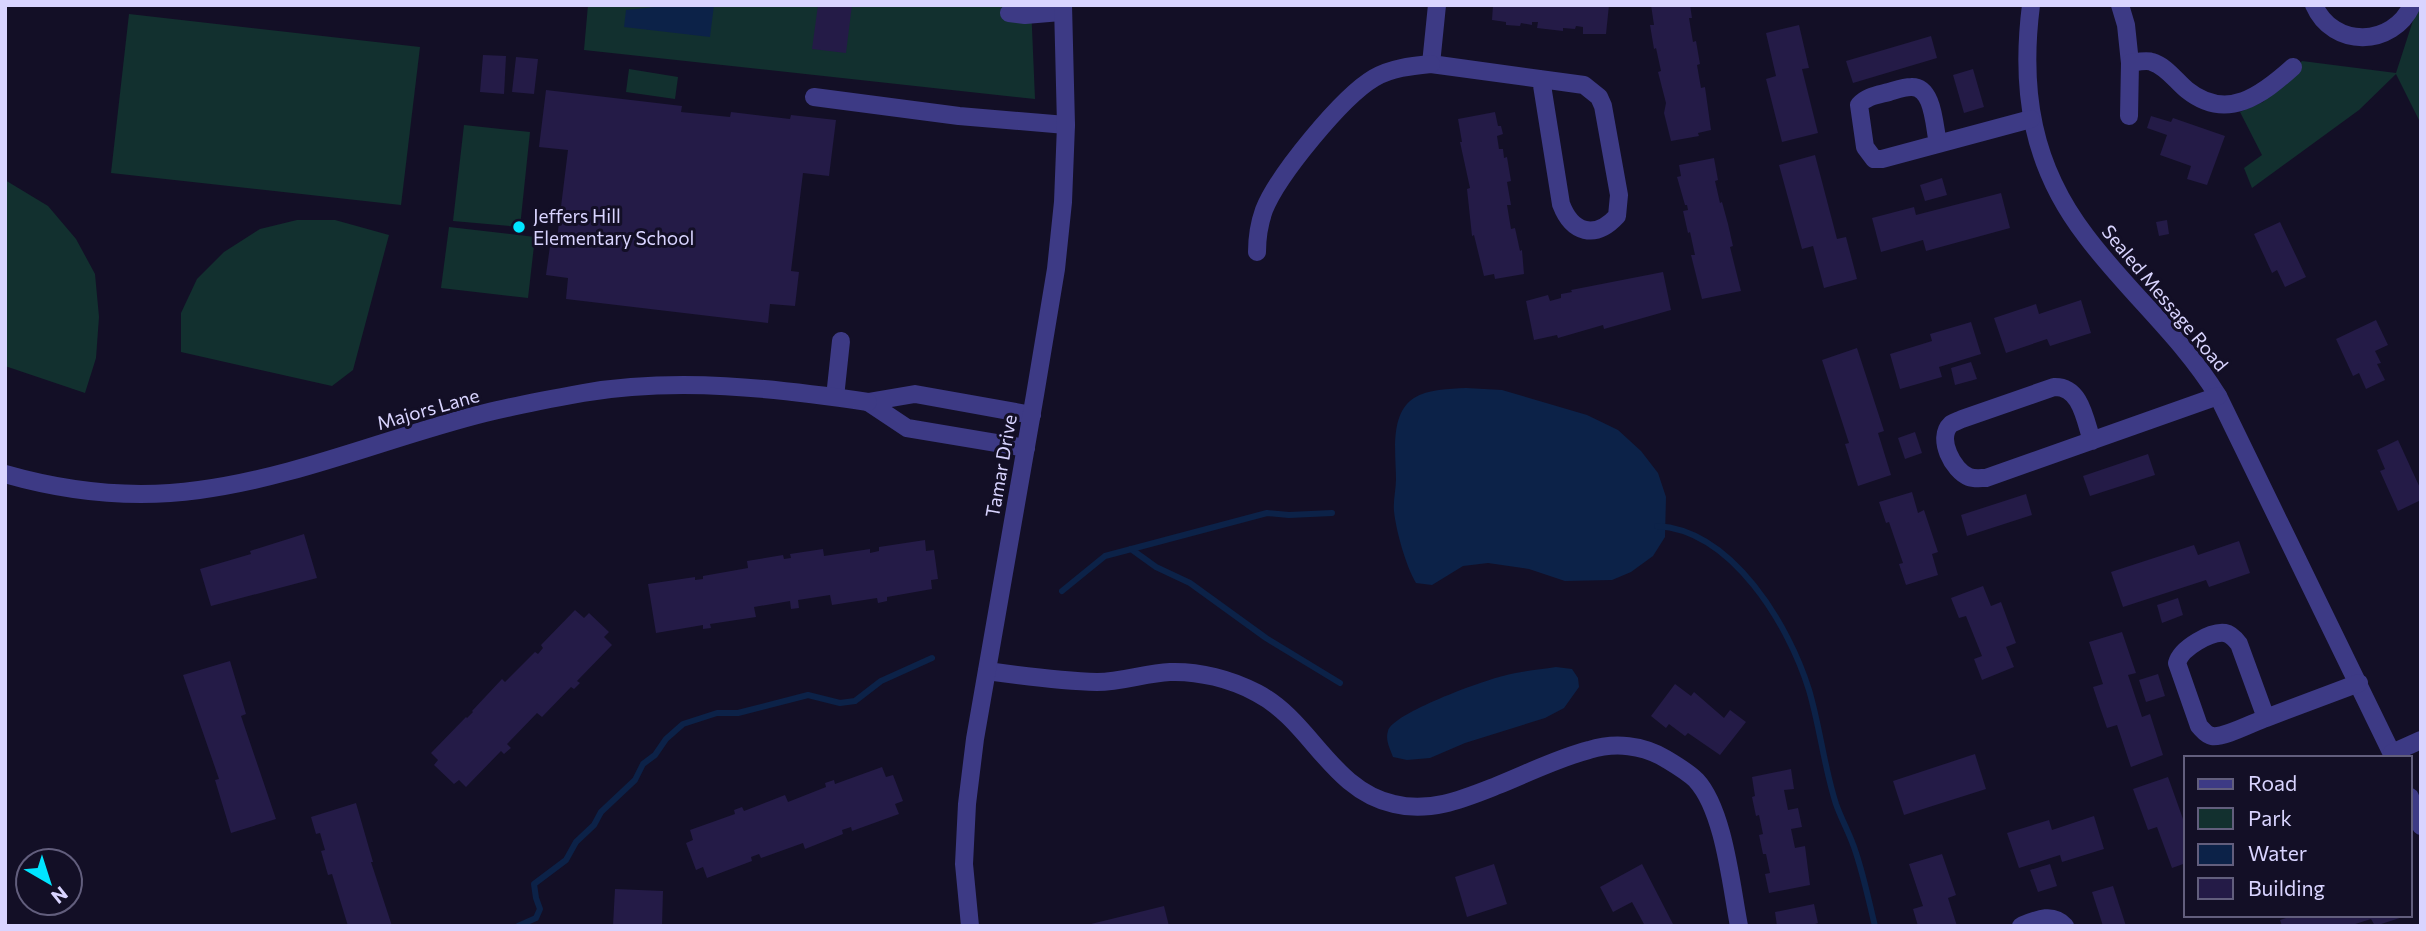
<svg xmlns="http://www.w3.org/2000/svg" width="2426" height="931" font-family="Commissioner,sans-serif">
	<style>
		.green { fill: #12302f }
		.water { fill: #0c2248 }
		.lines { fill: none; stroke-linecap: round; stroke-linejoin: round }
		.stream { stroke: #0c2248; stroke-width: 6 }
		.building { fill: #241b47 }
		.minor { stroke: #3d3a85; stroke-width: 18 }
		.poi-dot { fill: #00e5ff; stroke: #130f26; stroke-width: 2.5 }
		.labels { text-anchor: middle; stroke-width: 6; stroke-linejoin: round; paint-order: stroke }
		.poi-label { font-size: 19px; fill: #d9d4ff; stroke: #130f26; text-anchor: start }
		.street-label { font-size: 19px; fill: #d9d4ff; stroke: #130f26 }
	</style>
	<rect width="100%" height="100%" fill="#130f26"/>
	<g class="green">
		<polygon points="588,5 1031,5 1035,99 584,50"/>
		<polygon points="2418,5 2421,5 2421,124 2396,74 2359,110 2252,188 2244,168 2262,155 2240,112 2263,102 2302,61 2396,73"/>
		<polygon points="129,14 420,47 401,205 111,173"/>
		<polygon points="629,69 678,77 675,99 626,92"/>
		<polygon points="464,125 530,132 520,227 453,221"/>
		<polygon points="5,180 48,206 76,239 95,274 99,317 96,358 85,393 5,366"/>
		<polygon points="297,220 335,220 389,235 353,370 332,386 181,352 181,313 197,279 224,252 260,229"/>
		<polygon points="449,227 535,237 528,298 441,288"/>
	</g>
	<g class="water">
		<polygon points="655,5 714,5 710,37 624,27 626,10 655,7"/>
		<path d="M1466,388L1502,390L1587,415L1618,430L1641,451L1658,473L1666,497L1665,537L1653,556L1631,572L1612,580L1565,581L1529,569L1488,563L1463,566L1432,585L1416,583C1406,566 1396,531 1394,511C1393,501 1396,489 1396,479C1396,455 1389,414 1414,398C1428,389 1449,389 1466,388Z"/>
		<path d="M1556,667L1572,669L1578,678L1579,687L1564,708L1545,718L1465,743L1430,758L1407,760L1393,757C1390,749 1385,740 1388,731C1393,713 1482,681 1503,676C1520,671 1538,670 1556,667Z"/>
	</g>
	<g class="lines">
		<g class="stream">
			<path d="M1657,526C1732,530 1789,625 1809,690C1820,727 1824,767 1836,804C1842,821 1851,836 1856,853C1864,877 1869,902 1875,926"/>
			<polyline points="1131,549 1156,567 1190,583 1266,638 1340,683"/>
			<polyline points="1062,591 1105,556 1267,513 1289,515 1332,513"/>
			<polyline points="518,926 536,918 540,909 536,898 534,884 566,860 576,842 594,825 601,812 635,780 643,764 655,755 666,739 683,724 717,713 738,713 808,695 840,703 855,701 881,681 932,658"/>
		</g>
	</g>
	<g class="building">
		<polygon points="818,5 852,5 846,53 812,49"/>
		<polygon points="1493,5 1609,5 1606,34 1583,34 1583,27 1576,26 1575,29 1563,28 1563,31 1537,28 1538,22 1532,22 1532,25 1521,23 1520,26 1506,25 1506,22 1492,20"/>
		<polygon points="1651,5 1690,5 1692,18 1689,18 1693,42 1696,41 1700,64 1697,65 1701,88 1705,87 1711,130 1698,133 1699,136 1671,141 1664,113 1666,103 1658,72 1661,71 1656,48 1654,49 1650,25 1654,25"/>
		<polygon points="1799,25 1809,68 1802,69 1818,133 1782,142 1766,79 1776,76 1766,33"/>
		<polygon points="1931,36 1937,58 1853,83 1846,61"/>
		<polygon points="483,55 506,56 504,94 480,92"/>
		<polygon points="516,57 538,59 534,94 512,92"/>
		<polygon points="1973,69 1984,107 1964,113 1953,75"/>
		<polygon points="546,90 682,106 681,112 730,117 731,112 790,119 791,115 836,120 829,176 803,173 791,271 799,272 795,306 770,304 768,323 566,299 568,278 546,275 550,246 556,247 568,150 539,147"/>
		<polygon points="1495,112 1498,126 1501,126 1503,134 1497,136 1499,149 1503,149 1504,158 1507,157 1511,181 1507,182 1511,205 1507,205 1511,229 1515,228 1520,251 1522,250 1524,274 1495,279 1494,274 1484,276 1474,235 1472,236 1467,189 1470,188 1460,142 1462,142 1458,119"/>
		<polygon points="2151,116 2171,122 2173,118 2225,136 2207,185 2187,179 2191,166 2160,155 2167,135 2147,128"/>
		<polygon points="1815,155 1837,239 1846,237 1857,279 1824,288 1813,246 1802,249 1779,165"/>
		<polygon points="1714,158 1718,180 1715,181 1720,203 1722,202 1728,224 1733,246 1730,247 1741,291 1702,299 1691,255 1695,255 1690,232 1688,233 1683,211 1688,210 1687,205 1685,205 1677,177 1681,176 1679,165"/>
		<polygon points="1942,178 1947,195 1925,201 1920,185"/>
		<polygon points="2001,193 2010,228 1926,251 1923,240 1881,252 1872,218 1914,207 1916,215"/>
		<polygon points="2167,220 2169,234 2159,236 2156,222"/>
		<polygon points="2280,222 2306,277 2285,287 2277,270 2272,273 2254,234"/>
		<polygon points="1663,272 1671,310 1604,329 1603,325 1558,338 1557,335 1534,340 1526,301 1548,295 1550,301 1561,298 1561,294 1572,292 1571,290"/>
		<polygon points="2081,300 2091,333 2050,346 2047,339 2006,353 1994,318 2036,304 2039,314"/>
		<polygon points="2376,320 2388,345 2375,351 2381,363 2377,364 2385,380 2366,389 2359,373 2353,376 2336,339"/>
		<polygon points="1971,322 1981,354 1939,367 1942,377 1900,389 1890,354 1932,341 1930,334"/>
		<polygon points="1857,348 1884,431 1878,433 1891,475 1858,486 1845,444 1849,443 1822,360"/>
		<polygon points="1971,362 1977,379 1955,385 1951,368"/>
		<polygon points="1915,432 1922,453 1905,459 1898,438"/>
		<polygon points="2398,440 2421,490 2421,500 2398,511 2380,471 2385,469 2377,450"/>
		<polygon points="2148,454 2155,475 2090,496 2083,476"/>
		<polygon points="1912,492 1918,513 1924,510 1938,552 1932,554 1938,575 1906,585 1899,564 1903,563 1889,522 1886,523 1879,502"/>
		<polygon points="2026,494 2032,515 1967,536 1961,515"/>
		<polygon points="304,534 317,578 211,606 200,569 251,554 250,551"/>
		<polygon points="925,540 926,551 934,550 938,579 931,580 932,589 887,597 887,601 878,603 877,598 832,605 830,595 798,600 799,608 791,609 790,601 754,607 756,617 710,624 711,628 703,629 703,625 656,633 648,584 695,577 695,580 703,579 703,576 748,568 747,561 783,555 784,559 791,558 790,554 823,549 824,556 870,549 870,553 879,551 879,547"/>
		<polygon points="2239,541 2250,573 2209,587 2206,580 2123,607 2111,572 2194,545 2198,555"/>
		<polygon points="1983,586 1991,606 2001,602 2016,643 2006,647 2014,667 1982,680 1974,659 1982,656 1966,616 1959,618 1951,598"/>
		<polygon points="2178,598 2183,615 2162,623 2157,605"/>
		<polygon points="575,610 584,618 589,613 609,632 604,637 612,645 577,681 580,683 574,689 571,687 542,717 537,713 507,744 511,748 504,754 501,751 466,787 459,780 454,784 434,765 438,760 431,753 466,717 467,718 473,712 472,711 502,679 505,682 535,652 538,654 543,648 541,645"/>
		<polygon points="2122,632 2136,673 2128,675 2142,717 2150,714 2163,755 2131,767 2117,725 2107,728 2100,708 2093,687 2103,684 2089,642"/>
		<polygon points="230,661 246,714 241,716 276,819 231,833 215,780 219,779 183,675"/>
		<polygon points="2158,674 2165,696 2146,702 2139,680"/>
		<polygon points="1675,684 1691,696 1694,692 1724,718 1730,710 1746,722 1720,755 1688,733 1685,736 1669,724 1666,728 1651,716"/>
		<polygon points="1975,754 1986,789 1904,815 1893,781"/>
		<polygon points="882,767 886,777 893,775 903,801 895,804 899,814 852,831 851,827 842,830 843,834 805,849 803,843 761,858 759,854 751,857 752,861 707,878 703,867 696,870 686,843 693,840 690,830 735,814 734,810 742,807 744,811 785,795 788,802 826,787 825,783 834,780 835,784"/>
		<polygon points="1791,769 1794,789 1784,790 1788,810 1798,808 1802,827 1791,829 1795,848 1805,846 1810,885 1769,893 1765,874 1770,873 1766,854 1763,854 1759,835 1763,834 1759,815 1756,816 1752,797 1755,796 1752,777"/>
		<polygon points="2168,777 2183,819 2186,817 2186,863 2172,868 2157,827 2148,830 2133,789"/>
		<polygon points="356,803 373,862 371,862 392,926 348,926 332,874 328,875 321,851 325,850 320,833 316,834 311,817"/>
		<polygon points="2094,816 2104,849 2062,862 2060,855 2019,868 2007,833 2049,820 2052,830"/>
		<polygon points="1942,854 1956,895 1948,898 1957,926 1918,926 1913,909 1923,906 1909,864"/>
		<polygon points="1494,864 1507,904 1467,917 1455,877"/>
		<polygon points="1642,864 1674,926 1645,926 1632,902 1613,912 1600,887"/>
		<polygon points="2050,864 2057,886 2038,892 2030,870"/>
		<polygon points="2113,886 2126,926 2103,926 2092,892"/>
		<polygon points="615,889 663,891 662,926 613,926"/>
		<polygon points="1814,904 1818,923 1809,926 1777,926 1775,912"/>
		<polygon points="1164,906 1169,926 1087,926 1087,925"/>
		<polygon points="2295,915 2406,915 2406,916 2375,926 2371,919 2349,926 2282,926 2280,920"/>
	</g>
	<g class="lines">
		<g class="minor">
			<path d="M1437,5L1431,64L1584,85L1599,97L1603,106L1619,195L1617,216C1595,240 1572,233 1561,204L1541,79"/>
			<path d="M2031,5C2020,91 2032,166 2086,236C2128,292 2181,336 2218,396L2394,758"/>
			<polyline points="2120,5 2126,25 2130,63"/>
			<path d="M2314,5C2333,49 2393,47 2412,5"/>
			<polyline points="1009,13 1025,15 1061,12"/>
			<polyline points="814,97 959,116 1066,125"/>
			<path d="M2129,116L2130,63C2137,62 2147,60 2152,62C2166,66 2176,81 2187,90C2227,122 2262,95 2293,67"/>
			<path d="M1938,143C1934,127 1934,86 1911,87C1904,87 1896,90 1889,92C1878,95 1867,96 1859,105L1865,147L1874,159H1882L2031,119"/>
			<path d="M1257,252C1257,237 1259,224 1264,210C1278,175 1342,97 1374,78C1391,68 1411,66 1431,64"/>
			<polyline points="835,397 841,341"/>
			<path d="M2092,441C2085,420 2081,386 2054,387L1962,419C1958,421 1954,422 1951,424C1936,438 1953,471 1969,477C1974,479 1981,478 1986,478L2218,396"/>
			<polyline points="1026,448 907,428 868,402 915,394 1032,415"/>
			<path d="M5,474C68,492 134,499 199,490C297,477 389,437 485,413C517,405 550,399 583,393C677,377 774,388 868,402"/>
			<path d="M987,671C1023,676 1060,681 1097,682C1122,682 1146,673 1170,672C1199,671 1231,679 1257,693C1311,721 1331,790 1394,804C1430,813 1463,799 1496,786C1526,774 1558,758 1589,750C1615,742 1643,745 1666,759C1676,765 1688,772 1696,780C1724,810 1731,885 1739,926"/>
			<path d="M2266,718C2254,722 2224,738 2212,736C2206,735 2203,730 2199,726L2177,663C2181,648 2211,631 2225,633C2231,634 2236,640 2239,644L2266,718L2359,683"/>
			<polyline points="2392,753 2421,740"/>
			<polyline points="2410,797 2421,826"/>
			<polyline points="970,926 964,864 967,804 975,739 1035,395 1056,269 1063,202 1066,125 1063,5"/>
			<path d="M2021,926C2036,920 2052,912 2065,926"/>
		</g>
	</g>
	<circle class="poi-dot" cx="519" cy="227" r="7"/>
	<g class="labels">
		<g class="poi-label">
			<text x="533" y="223">Jeffers Hill<tspan x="533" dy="22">Elementary School</tspan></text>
		</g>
		<g class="street-label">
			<text transform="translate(2165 298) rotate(50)" y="7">Sealed Message Road</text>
			<text transform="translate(428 409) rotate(-16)" y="7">Majors Lane</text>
			<text transform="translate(1001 466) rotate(-80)" y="7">Tamar Drive</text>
		</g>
	</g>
	<rect width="2426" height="931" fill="none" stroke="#d9d4ff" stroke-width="14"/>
	<rect x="2184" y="756" width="228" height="161" fill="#130f26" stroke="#625e7d" stroke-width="2"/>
	<rect x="2198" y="779" width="35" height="10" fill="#3d3a85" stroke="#625e7d" stroke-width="2"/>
	<text x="2248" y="791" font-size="21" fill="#d9d4ff">Road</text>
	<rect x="2198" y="808" width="35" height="21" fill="#12302f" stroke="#625e7d" stroke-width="2"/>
	<text x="2248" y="826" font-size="21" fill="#d9d4ff">Park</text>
	<rect x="2198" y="844" width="35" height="21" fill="#0c2248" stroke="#625e7d" stroke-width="2"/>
	<text x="2248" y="861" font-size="21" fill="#d9d4ff">Water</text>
	<rect x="2198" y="878" width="35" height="21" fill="#241b47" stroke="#625e7d" stroke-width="2"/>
	<text x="2248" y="896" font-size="21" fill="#d9d4ff">Building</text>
	<g transform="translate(49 882) rotate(141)"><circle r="33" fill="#130f26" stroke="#625e7d" stroke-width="2"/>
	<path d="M0-5L12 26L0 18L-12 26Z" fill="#00e5ff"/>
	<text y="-10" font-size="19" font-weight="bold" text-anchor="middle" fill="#d9d4ff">N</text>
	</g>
</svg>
